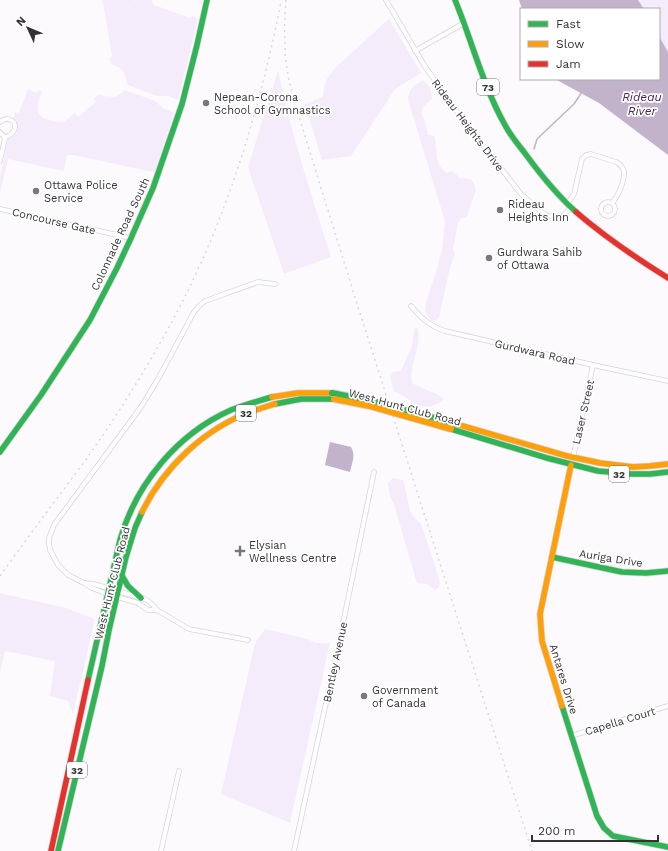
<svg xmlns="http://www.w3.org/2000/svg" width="668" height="851" font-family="'Work Sans',sans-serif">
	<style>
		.green { fill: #f5ecfb }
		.water { fill: #c2b3cb }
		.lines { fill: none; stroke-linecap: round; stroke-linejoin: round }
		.stream { stroke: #c2b3cb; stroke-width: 1.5 }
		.street-casing { stroke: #d6d4d7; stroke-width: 5.5 }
		.fast-casing { stroke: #d6d4d7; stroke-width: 7 }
		.slow-casing { stroke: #d6d4d7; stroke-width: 7 }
		.jam-casing { stroke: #d6d4d7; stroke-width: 7 }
		.street { stroke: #fffeff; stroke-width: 4 }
		.fast { stroke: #30b455; stroke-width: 5.5 }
		.slow { stroke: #ff9f0a; stroke-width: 5.5 }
		.jam { stroke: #e5322d; stroke-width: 5.5 }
		.rail { stroke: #d8d8d8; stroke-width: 1.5; stroke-dasharray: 2 4; stroke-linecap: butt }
		.fast-bridge-casing { stroke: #d6d4d7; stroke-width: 8; stroke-linecap: butt }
		.slow-bridge-casing { stroke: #d6d4d7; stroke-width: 8; stroke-linecap: butt }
		.fast-bridge { stroke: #30b455; stroke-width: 6 }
		.slow-bridge { stroke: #ff9f0a; stroke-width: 6 }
		.poi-dot { fill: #7a787b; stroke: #fff; stroke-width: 1.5 }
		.labels { text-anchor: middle; stroke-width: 3.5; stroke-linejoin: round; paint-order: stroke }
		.shield { fill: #fff; stroke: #717072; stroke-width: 1 }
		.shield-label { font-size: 10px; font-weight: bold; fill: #343235 }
		.poi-label { font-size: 11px; fill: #343235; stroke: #fff; text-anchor: start }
		.street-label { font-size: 11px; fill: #343235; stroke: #fff }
		.water-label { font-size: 12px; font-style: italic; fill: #452855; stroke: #fff }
	</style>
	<rect width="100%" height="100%" fill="#fcfafd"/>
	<g class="green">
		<path d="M101,0H134L136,1L138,0H151L154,5L190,18L192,16L198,19L178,100L168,96H157L128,85C126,82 126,79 125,75C123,69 117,66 111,64L109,58L112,56L103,2Z"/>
		<polygon points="638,0 668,0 668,52 659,36 659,9 644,9"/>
		<path d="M389,19L421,73L395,89L351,156L322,160L305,104L323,97C324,83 326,79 335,68Z"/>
		<path d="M278,71C291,134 312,196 331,257L284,274L248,167Z"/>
		<path d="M422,80C430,85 431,90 432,99L424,106L421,113L425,121L428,135L434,136L435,138L437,158L439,165L446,173L452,171L460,178L471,179C479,190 475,193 471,203C469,208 469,214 466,218H461L458,223L453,249L455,253L449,272L439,317L437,319L433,322L425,313L426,303L438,265L439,259L442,251L445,221L408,100C408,89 414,86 422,80Z"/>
		<path d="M28,89L37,93L38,90L42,91C41,95 38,100 38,104C36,121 51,121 64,122L75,113L78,117L96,102L94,99L99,94C111,99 115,99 125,90L155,101L164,109L174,112L155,172H153L73,155H67L64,170L63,171L8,159L0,193V177L8,139C11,137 13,137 15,135C20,130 17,123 14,118L15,112L19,113Z"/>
		<path d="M415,327L418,329C421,342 414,357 412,370C411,374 411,378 412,383C422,389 433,391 443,398V401C418,415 415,400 394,391L390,377L393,372L401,371L412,346L414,330Z"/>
		<polygon points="393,478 402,480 404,482 410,511 413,516 421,524 423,529 440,582 439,587 435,590 427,584 418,583 416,580 394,504 390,497 388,483"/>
		<polygon points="0,593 66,608 95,619 73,714 68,701 50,696 55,661 5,651 0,672"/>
		<polygon points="265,629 307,639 316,643 330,643 290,823 221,794 255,643"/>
	</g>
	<g class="water">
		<polygon points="519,0 638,0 644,9 522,9"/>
		<polygon points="659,36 668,52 668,155 599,103 555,79 659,79"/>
		<path d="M330,442L351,447C356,455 352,463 350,472L325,465Z"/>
	</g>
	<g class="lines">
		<polyline class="stream" points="534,149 537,139 574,104 582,92"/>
		<g class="street-casing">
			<g id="street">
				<polyline points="386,0 424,65 460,116 521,194 539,210 546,215 554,217 557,218 562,217 571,207"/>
				<polyline points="415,51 464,23"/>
				<path d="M0,122C9,114 20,124 13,132C11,135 8,136 5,138"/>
				<polyline points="0,132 5,138"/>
				<polyline points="0,161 5,138"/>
				<circle cx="608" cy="209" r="7"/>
				<path d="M567,204L574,194L582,159L586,155L591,154L616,162C620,164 623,167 624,172C625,180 618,197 612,203"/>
				<polyline points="0,209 131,238"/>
				<path d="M411,306C421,318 430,326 445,331L593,365L668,381"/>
				<polyline points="573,458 593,365"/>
				<polyline points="85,583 94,584 141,598 147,600 153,605 157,610 189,629 248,640"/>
				<polyline points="157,610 148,610 138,603 107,594 92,588 84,583 68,575 58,565 50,550 49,543 49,538 54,525 141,407 158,379 194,312 199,306 205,301 258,282 275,284"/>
				<polyline points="571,736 668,706"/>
				<polyline points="161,851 179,771"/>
				<polyline points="294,851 340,638 374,472"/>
			</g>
		</g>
		<g class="fast-casing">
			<g id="fast">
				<path d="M455,0C472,41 483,86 505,125C510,135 517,143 524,152C540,174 556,194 576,212"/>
				<polyline points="275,404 301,399 334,399"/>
				<polyline points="451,429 547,458 598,471 632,474 650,474 668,472"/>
				<polyline points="0,452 41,395 90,320 117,268 131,238 153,188 182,104 197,45 207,0"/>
				<polyline points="552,557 622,572 646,573 668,571"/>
				<polyline points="122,576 128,586 141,598"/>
				<path d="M88,680L120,540C136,484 177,434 231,410C244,405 258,401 272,397"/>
				<polyline points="562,706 597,816 604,828 613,836 668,847"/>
				<polyline points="58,851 102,666 109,630 126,557 135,528 142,512"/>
			</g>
		</g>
		<g class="slow-casing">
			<g id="slow">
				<polyline points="272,397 298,393 332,393"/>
				<polyline points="449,422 567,456 600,463 633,467 650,466 668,464"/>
				<path d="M142,512C164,467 204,429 252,411C260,409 267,406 275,404"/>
				<polyline points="562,706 542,641 540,614 571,465"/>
			</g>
		</g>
		<g class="jam-casing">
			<g id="jam">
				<path d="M576,212C605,237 636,258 668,278"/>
				<polyline points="51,851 88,680"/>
			</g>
		</g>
		<use href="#street" class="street"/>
		<use href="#fast" class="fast"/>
		<use href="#slow" class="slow"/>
		<use href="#jam" class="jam"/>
		<g class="rail">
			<path d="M286,0C285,16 284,32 285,47C285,63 289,79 292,94L358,307L532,851"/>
			<path d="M0,576C21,547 42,518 64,489C80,468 96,446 111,423C135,387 157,350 177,312C228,215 260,109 281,2"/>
		</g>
		<g class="fast-bridge-casing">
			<polyline id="fast-bridge" points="332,393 376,402 449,422"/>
		</g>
		<g class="slow-bridge-casing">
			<polyline id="slow-bridge" points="334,399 370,406 451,429"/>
		</g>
		<use href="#fast-bridge" class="fast-bridge"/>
		<use href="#slow-bridge" class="slow-bridge"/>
	</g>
	<g class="poi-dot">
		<circle cx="206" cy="103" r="4"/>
		<circle cx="36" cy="191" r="4"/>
		<circle cx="500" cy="210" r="4"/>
		<circle cx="489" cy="258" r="4"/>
		<path d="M238 545h4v4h4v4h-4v4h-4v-4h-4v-4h4z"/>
		<circle cx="364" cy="696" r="4"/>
	</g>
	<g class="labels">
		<g class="shield">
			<rect x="477" y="79" width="22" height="16" rx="3"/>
			<rect x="236" y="405" width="20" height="16" rx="3"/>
			<rect x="609" y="466" width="20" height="16" rx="3"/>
			<rect x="67" y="762" width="20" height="16" rx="3"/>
		</g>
		<g class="shield-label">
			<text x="488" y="91">73</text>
			<text x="246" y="417">32</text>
			<text x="619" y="478">32</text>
			<text x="77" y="774">32</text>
		</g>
		<g class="poi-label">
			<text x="214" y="101">Nepean-Corona<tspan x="214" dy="13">School of Gymnastics</tspan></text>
			<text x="44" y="189">Ottawa Police<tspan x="44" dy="13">Service</tspan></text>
			<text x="508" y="208">Rideau<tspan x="508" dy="13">Heights Inn</tspan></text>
			<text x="497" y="256">Gurdwara Sahib<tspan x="497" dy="13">of Ottawa</tspan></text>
			<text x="249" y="549">Elysian<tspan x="249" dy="13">Wellness Centre</tspan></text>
			<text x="372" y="694">Government<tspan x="372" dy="13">of Canada</tspan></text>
		</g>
		<g class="street-label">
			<text transform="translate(468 125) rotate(53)" y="4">Rideau Heights Drive</text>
			<text transform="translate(54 221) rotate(13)" y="4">Concourse Gate</text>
			<text transform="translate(120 234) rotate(-65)" y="4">Colonnade Road South</text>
			<text transform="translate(535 352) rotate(13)" y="4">Gurdwara Road</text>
			<text transform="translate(405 407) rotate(15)" y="4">West Hunt Club Road</text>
			<text transform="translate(583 412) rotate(-77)" y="4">Laser Street</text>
			<text transform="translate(611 558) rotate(9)" y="4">Auriga Drive</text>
			<text transform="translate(112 583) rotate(-76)" y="4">West Hunt Club Road</text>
			<text transform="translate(335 662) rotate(-78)" y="4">Bentley Avenue</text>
			<text transform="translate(564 679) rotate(73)" y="4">Antares Drive</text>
			<text transform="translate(620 721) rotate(-17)" y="4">Capella Court</text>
		</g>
		<g class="water-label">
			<text x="642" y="101">Rideau<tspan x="642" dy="14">River</tspan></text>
		</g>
	</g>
	<rect x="520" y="8" width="140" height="72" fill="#ffffff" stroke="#aeadae"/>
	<rect x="528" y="21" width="20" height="6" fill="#30b455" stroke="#aeadae"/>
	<text x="556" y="28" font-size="12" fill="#343235">Fast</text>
	<rect x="528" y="41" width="20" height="6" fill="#ff9f0a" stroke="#aeadae"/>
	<text x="556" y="48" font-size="12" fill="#343235">Slow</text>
	<rect x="528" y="61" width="20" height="6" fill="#e5322d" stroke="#aeadae"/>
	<text x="556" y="68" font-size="12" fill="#343235">Jam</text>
	<g transform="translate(28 28) rotate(314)" stroke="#ffffff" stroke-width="3" paint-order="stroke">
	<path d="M0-3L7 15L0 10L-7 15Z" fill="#343235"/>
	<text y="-6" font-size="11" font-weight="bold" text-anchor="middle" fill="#343235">N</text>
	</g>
	<path d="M532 835v6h126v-6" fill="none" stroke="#343235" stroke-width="2"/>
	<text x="538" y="835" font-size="12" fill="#343235" stroke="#ffffff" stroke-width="3" paint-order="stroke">200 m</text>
</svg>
